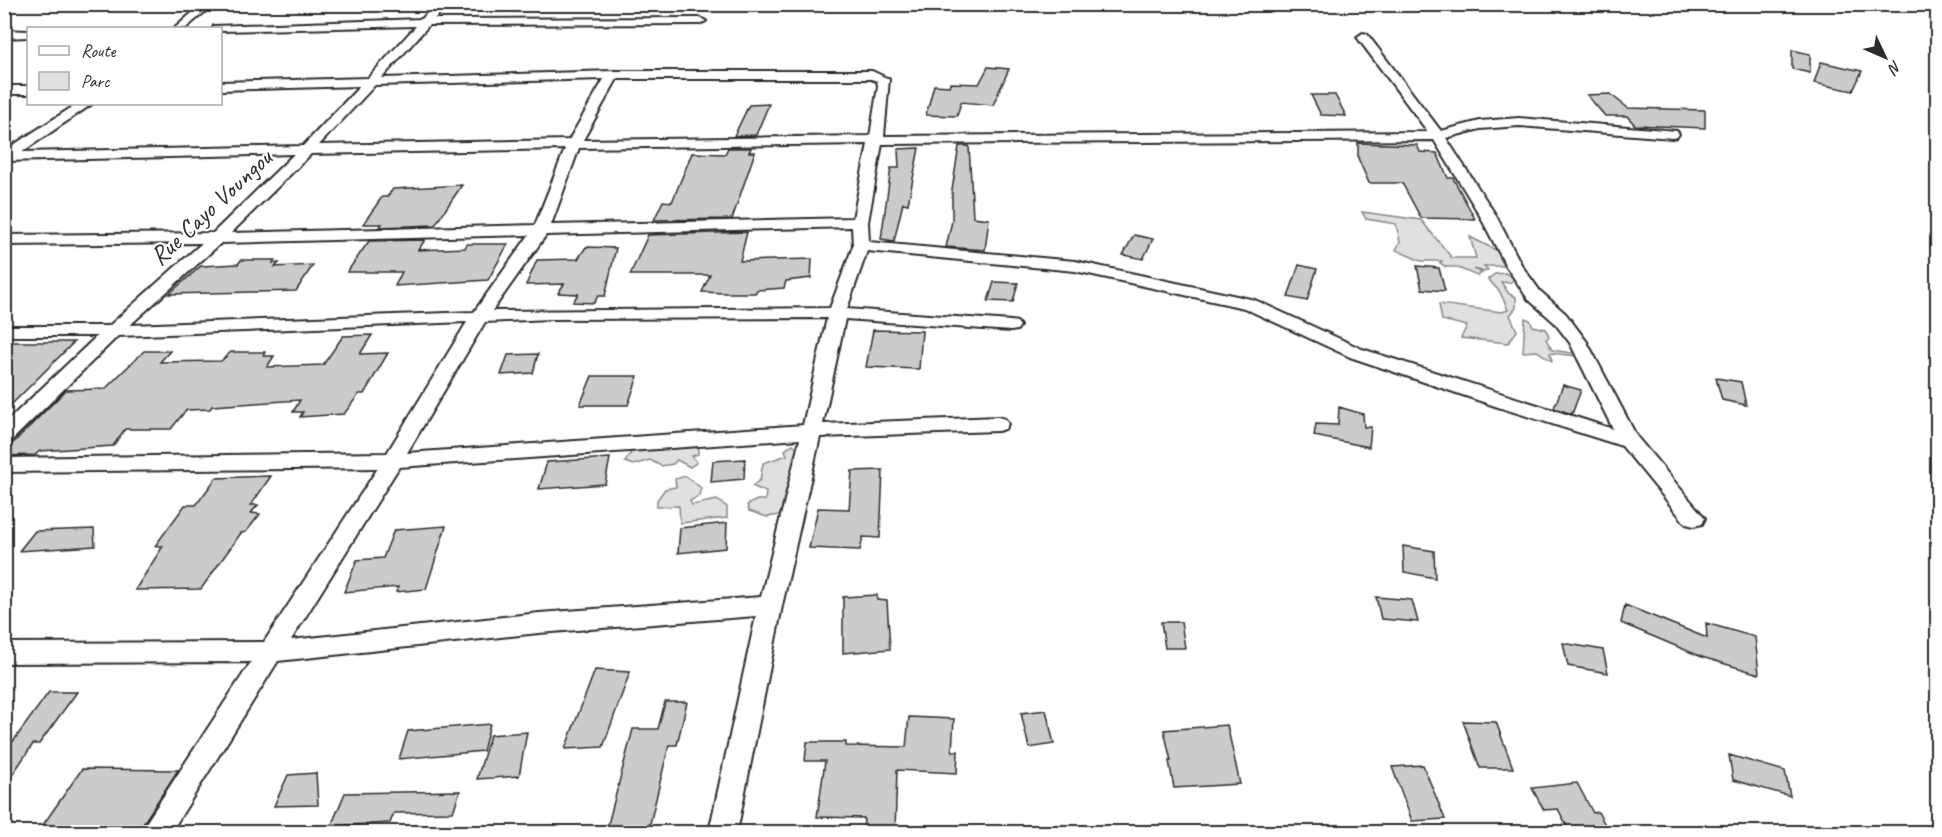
<svg xmlns="http://www.w3.org/2000/svg" width="1942" height="837" viewBox="0 0 1942 837" font-family="Caveat,sans-serif">
<style>
.green{fill:#e0e0e0;stroke:#868686;stroke-width:1.5}
.building{fill:#cbcbcb;stroke:#2b2b2b;stroke-width:1.5}
.lines{fill:none;stroke-linecap:round;stroke-linejoin:round}
.minor-casing{stroke:#2b2b2b;stroke-width:4}
.minor{fill:#fff;fill-rule:evenodd}
.labels{text-anchor:middle;dominant-baseline:central;stroke-width:4.5;stroke-linejoin:round;paint-order:stroke}
.far-street-label{font-size:26px;fill:#2b2b2b;stroke:#fff}
</style>
<rect width="100%" height="100%" fill="#fff"/>
<filter id="ink" filterUnits="userSpaceOnUse"><feTurbulence type="fractalNoise" baseFrequency=".0167" numOctaves="2"/><feDisplacementMap in="SourceGraphic" scale="12" xChannelSelector="R" yChannelSelector="G"/><feConvolveMatrix kernelMatrix="1 2 1 2 8 2 1 2 1" color-interpolation-filters="sRGB"/></filter>
<g filter="url(#ink)">
<path class="green" d="M1362,212L1421,220L1452,258H1476L1470,237L1504,254L1510,266H1484L1488,270L1485,272L1474,269L1482,273L1477,276L1456,267H1446L1440,263L1442,261H1421L1396,250L1400,242L1396,224L1366,219Z
M1505,273L1515,278L1510,283L1501,282L1509,294L1516,297V308L1510,315L1517,331L1508,343L1461,338L1467,326L1442,320L1439,304L1502,312L1508,310L1500,292L1488,279L1495,274Z
M1525,318L1530,320L1533,326L1546,329L1549,337L1546,339L1552,350L1578,354L1577,356L1550,353L1552,361L1537,351L1523,352Z
M698,444V454L692,456L697,462L690,467L677,460L673,464L661,466L650,460L633,465L625,462L634,448Z
M793,444L803,453L786,514L767,517L749,511L747,505L757,500H765L766,492L752,486L760,480L763,463L787,455L785,450Z
M686,476L701,488L699,496L690,501L692,505L717,500L727,507V518L680,523L679,506L657,507V500L665,489L676,487L675,479Z"/>
<path class="building" d="M1792,50L1810,54V73L1792,69Z
M1821,62L1862,71L1853,91L1814,83Z
M988,67L1009,69L993,105L961,102L957,116L926,115L934,85L949,86L950,83L979,84Z
M1610,94L1628,108L1705,110V128L1635,125L1627,116H1605L1587,95Z
M1311,95H1335L1346,116L1321,115Z
M769,104L756,135L734,136L749,105Z
M1358,143L1417,145L1420,152L1437,153L1448,178H1453L1475,219L1421,218L1402,183H1369L1358,158Z
M959,146H969L973,217L989,219L985,250L946,247L952,221V190Z
M728,148H751L749,152H755L732,219L654,220L663,201L672,202L692,153L725,154Z
M919,148L908,204L903,203L894,241L881,239L891,168H899L898,149Z
M462,185L435,225L379,227L382,224H363L382,197H387L393,189Z
M747,232L740,261L812,259L811,278L786,281L784,288L757,290L755,293H725L702,292L710,275H630L648,235Z
M1134,235L1153,239L1143,259L1123,255Z
M425,240L418,250L465,248L467,244H508L488,280L395,286L402,272H347L369,241Z
M586,247L616,248L605,296H598L594,303L573,302L578,294L558,293L564,284L526,285L537,260L578,259Z
M241,260H275L273,263H279L275,267L313,265L296,291L169,294L201,266L238,264Z
M1299,265L1317,269L1307,301L1288,297Z
M1417,266L1439,268L1445,291L1422,289Z
M994,282L1018,283L1013,302L988,301Z
M873,330L922,331L919,369L866,367Z
M372,335L360,354L388,353L364,394H359L344,414L300,417L303,412H293L300,400L212,406L210,409L186,410L171,429H125L113,446L40,451L35,455L4,456V445L13,443L66,390L105,389L144,351H170L160,362L221,361L231,352H265L263,356H274L267,367L323,365L343,336Z
M4,342H74L4,412Z
M538,354L533,373L501,375L508,355Z
M592,376H638L628,405H580Z
M1716,378L1741,382L1746,405L1722,400Z
M1563,385L1581,390L1572,414L1554,408Z
M1339,407L1363,414L1364,427H1371L1369,447L1314,436L1316,424L1338,425Z
M610,458L605,484L539,489L547,462Z
M745,459L744,479L711,482L713,461Z
M883,470L880,538L863,537L860,550L809,548L818,508L849,509L852,471Z
M271,476L251,505H258L251,513L260,514L246,532L241,533L201,589L135,590L163,546H155L185,505H196L216,478Z
M727,523L726,548L678,553L680,528Z
M446,526L426,589L396,592L398,587L344,592L357,560L383,558L394,530Z
M94,529L95,546L19,551L35,531Z
M1403,546L1434,551L1435,578L1404,572Z
M877,595V600L887,601L890,649L843,653V597Z
M1376,597L1412,600L1418,622L1381,619Z
M1625,605L1707,638L1706,623L1755,637L1759,674L1702,657L1621,623Z
M1161,622H1181L1185,648H1165Z
M1563,643L1603,650L1608,673L1568,666Z
M595,670L630,672L603,747L565,749Z
M49,692H77L39,744H33L4,787V747H9Z
M665,702H687L677,745H669L648,832H606L633,729H658Z
M1046,710L1054,744L1029,748L1021,713Z
M909,717L954,719L952,751H958L957,773L897,770L895,832H863L864,818L817,817L825,761H805L807,742H846V746L906,747Z
M1463,721L1496,722L1513,768H1480Z
M490,724L483,751L399,759L408,731Z
M1227,725L1240,784L1174,788L1169,761H1171L1164,730Z
M527,732L519,776L477,779L490,735Z
M1729,755L1785,771L1790,796L1733,780Z
M1423,765L1445,819L1412,821L1392,767Z
M82,769L178,770L144,822L140,832H38Z
M316,773L318,805L274,806L288,775Z
M1577,783L1593,813L1598,812L1609,832H1570L1558,809L1544,810L1532,788Z
M460,791L453,812L394,813L390,823L331,826L345,793Z"/>
<g class="lines">
<g class="minor-casing">
<path id="minor" d="M202,4H214L186,28H175Z
M435,4H447L435,19L700,18L706,21L700,24L429,25L382,78L613,71H872L889,79L884,136L1428,132L1357,37L1363,33L1367,34L1441,131L1480,121L1519,118L1677,131L1679,134L1677,137L1672,138L1519,126L1480,129L1446,138L1495,214L1522,266L1540,291L1566,314L1587,342L1637,437L1705,518L1702,524L1694,526L1686,524L1622,446L1495,406L1350,357L1244,308L1075,271L867,251L847,309L1011,321L1017,322L1020,326L1017,330L1011,331L845,319L823,424L998,417L1005,419L1008,424L1005,429L998,431L820,437L782,606L737,832H709L756,616L539,633L278,661L171,832H142L146,823L251,662L4,663V643L264,642L378,468L4,472V458L387,453L467,322L118,336L11,441L4,443V424L97,336H4V326H109L202,243L4,245V235L213,233L294,154L5,161L4,151L77,104H92L22,152L303,146L360,86L220,90V82L368,78L416,26L220,31V28H213L214,26L422,19ZM604,79L569,140L319,145L375,85ZM617,79H871L877,81L878,86L870,136L583,140ZM1434,140L1479,214L1506,266L1528,299L1554,322L1570,343L1613,429L1362,349L1255,300L1075,261L869,242L868,222L882,144ZM868,144L853,218L551,225L579,148ZM565,149L535,225L231,233L311,154ZM852,227L853,246L830,308L492,311L546,235ZM529,235L474,312L130,325L221,243ZM827,318L803,425L407,453L485,322L550,319ZM800,439L761,597L539,613L291,640L399,467Z
M4,30L28,31V37L4,38Z
M4,86H28V94H4Z"/>
</g>
<use href="#minor" class="minor"/>
</g>
</g>
<g class="labels">
<g class="far-street-label">
<text transform="translate(211 207) rotate(-43)">Rue Cayo Voungou</text>
</g>
</g>
<rect width="1942" height="837" fill="none" stroke="#fff" stroke-width="24"/>
<rect x="12" y="12" width="1918" height="813" fill="none" stroke="#2b2b2b" stroke-width="2" filter="url(#ink)"/>
<rect x="27" y="27" width="195" height="78" fill="#ffffff" stroke="#aaaaaa" stroke-width="1.5"/>
<rect x="39" y="46" width="30" height="9" fill="#ffffff" stroke="#aaaaaa" stroke-width="1.5"/>
<text x="81" y="57" font-size="18" fill="#2b2b2b">Route</text>
<rect x="39" y="72" width="30" height="18" fill="#e0e0e0" stroke="#aaaaaa" stroke-width="1.5"/>
<text x="81" y="87" font-size="18" fill="#2b2b2b">Parc</text>
<g transform="translate(1885 57) rotate(134)" stroke="#ffffff" stroke-width="4.5" paint-order="stroke">
<path d="M0-4.5L10 22L0 15L-10 22Z" fill="#2b2b2b"/>
<text y="-9" font-size="16" font-weight="bold" text-anchor="middle" fill="#2b2b2b">N</text>
</g>
</svg>
